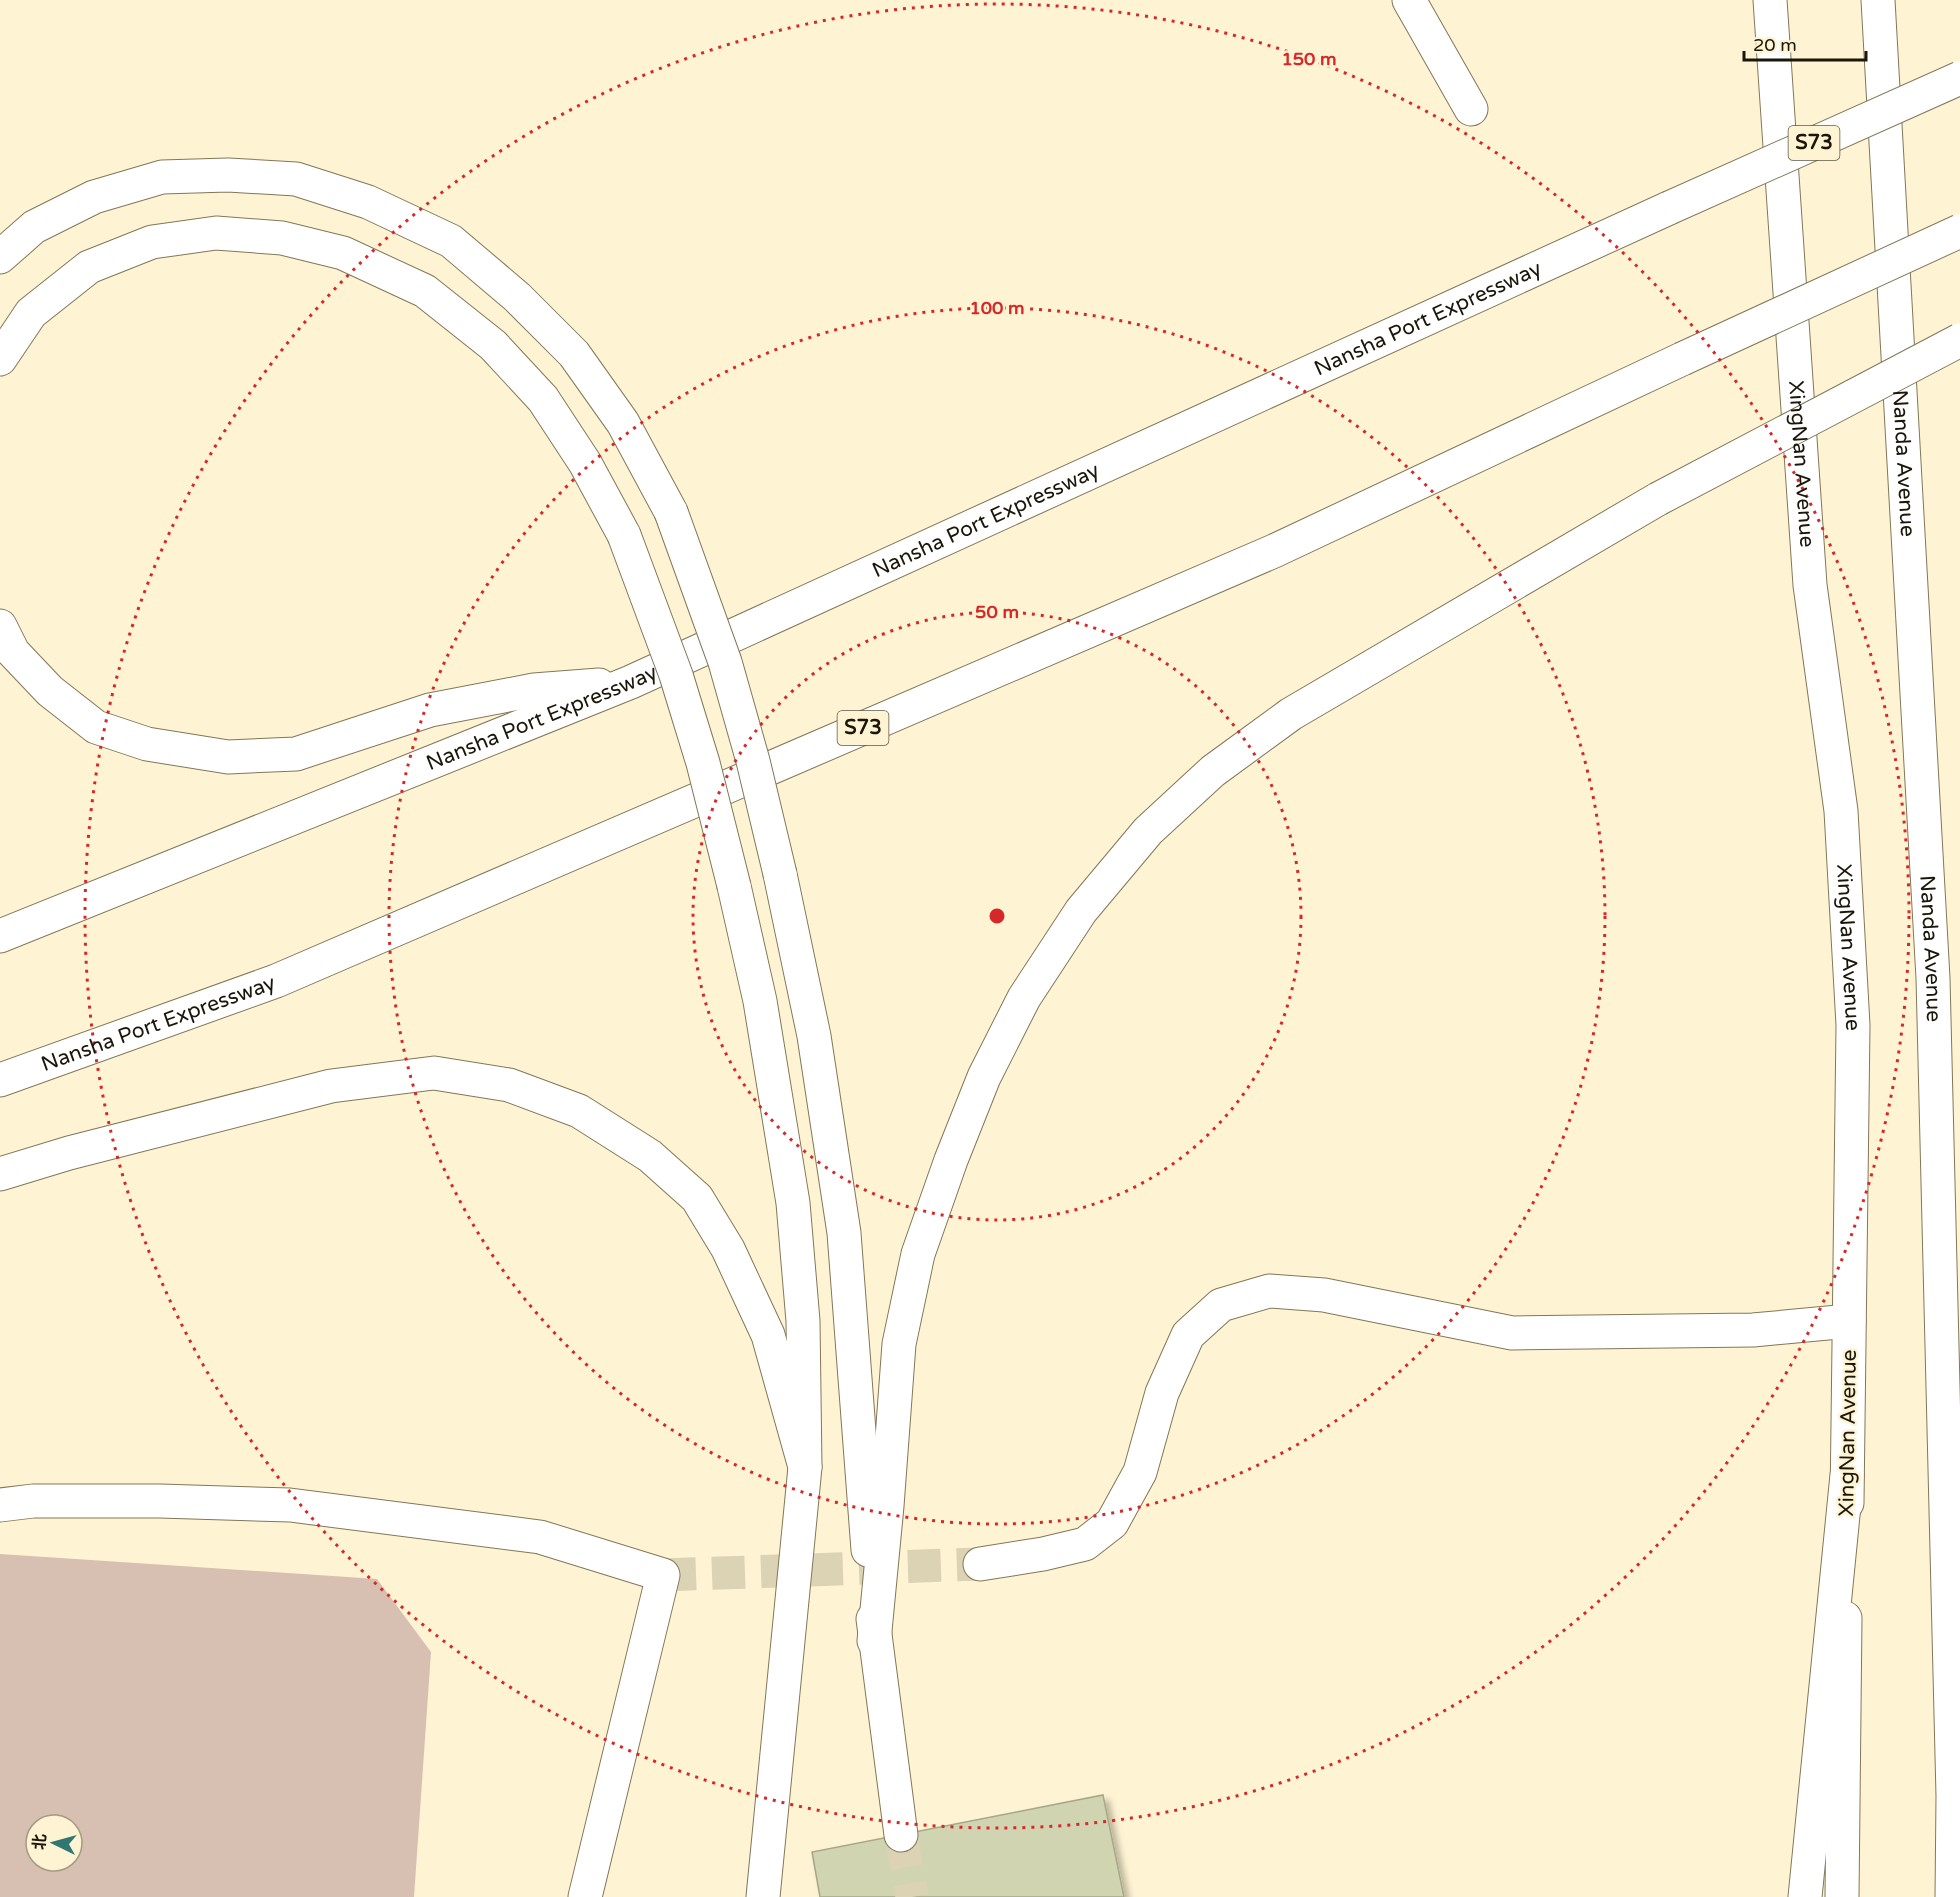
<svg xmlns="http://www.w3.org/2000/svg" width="1960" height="1897" viewBox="0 0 1960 1897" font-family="'Varela Round','Noto Sans SC',sans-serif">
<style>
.green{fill:#d7bfb1;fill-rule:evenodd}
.building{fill:#d1d4b0;stroke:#a5a887;stroke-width:1.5;filter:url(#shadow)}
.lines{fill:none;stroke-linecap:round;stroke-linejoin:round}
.minor-tunnel{stroke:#dcd2b4;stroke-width:33;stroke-dasharray:33 16;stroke-linecap:butt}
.highway-tunnel{stroke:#dcd2b4;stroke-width:33;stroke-dasharray:33 16;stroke-linecap:butt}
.minor-casing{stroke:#817759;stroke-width:35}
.major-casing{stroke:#817759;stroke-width:35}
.highway-casing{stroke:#817759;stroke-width:35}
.minor{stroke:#fff;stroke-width:33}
.major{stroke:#fff;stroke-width:33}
.highway{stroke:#fff;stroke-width:33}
.highway-bridge-casing{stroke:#817759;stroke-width:35;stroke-linecap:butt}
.highway-bridge{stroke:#fff;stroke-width:33}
.ring{fill:none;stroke:#d62828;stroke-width:3;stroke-dasharray:3 6}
.labels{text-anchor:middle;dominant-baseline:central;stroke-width:5;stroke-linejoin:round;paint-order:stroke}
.shield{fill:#fef3d2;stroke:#5e5846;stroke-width:1.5}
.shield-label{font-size:20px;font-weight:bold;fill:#1a160a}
.street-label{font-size:21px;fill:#1a160a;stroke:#fef3d2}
.centre{fill:#d62828;stroke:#fef3d2;stroke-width:3}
.ring-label{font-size:18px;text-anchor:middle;font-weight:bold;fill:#d62828;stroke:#fef3d2;stroke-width:5;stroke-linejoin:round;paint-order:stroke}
</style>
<defs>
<filter id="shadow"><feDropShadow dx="5.5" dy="5.5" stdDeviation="3" flood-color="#0004"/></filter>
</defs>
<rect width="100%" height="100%" fill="#fef3d2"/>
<path class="green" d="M0,1554L377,1579L431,1652L414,1897H0ZM36,1825H72V1861H36Z"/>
<path class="building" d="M1103,1795L1124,1897H820L812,1852Z"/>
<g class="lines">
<path class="minor-tunnel" d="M663,1575L980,1564"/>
<path class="highway-tunnel" d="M901,1835L912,1897"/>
<g class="minor-casing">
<path id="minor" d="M1409,0L1471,109
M0,1505L33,1501H160L290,1505L540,1537L663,1575L585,1897
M980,1564L1043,1554L1085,1544L1112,1523L1140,1472L1162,1393L1188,1335L1221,1305L1269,1291L1324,1295L1512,1333L1753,1330L1849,1321"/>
</g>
<g class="major-casing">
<g id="major">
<path id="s1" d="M1770,0L1810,585L1841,811L1853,1025L1847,1503"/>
<path d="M1842,1897L1845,1618"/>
</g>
</g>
<g class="highway-casing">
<g id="highway">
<path id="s2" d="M1878,0L1933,978L1953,1796L1952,1897"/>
<path d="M0,257L34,227L94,197L162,177L228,175L296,179L368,202L451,241L517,297L574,354L623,423L671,512"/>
<path d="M0,359L31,313L89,267L152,242L216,233L282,238L343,253L425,291L493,345L543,399L585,463L624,535"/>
<path d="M0,626L13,652L50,691L96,727L147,744L228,757L296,754L430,710L534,690L599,685"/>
<path d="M780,874L814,1036L844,1233L868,1550"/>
<path d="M734,886L760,1001L793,1203L803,1321L805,1467L763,1897"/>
<path id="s3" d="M0,936L631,682L1669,208"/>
<path id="s4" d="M0,1080L276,981L1274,551L1682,359"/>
<path d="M0,1174L69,1153L331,1086L434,1073L509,1085L579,1111L650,1156L697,1198L728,1249L768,1335L805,1467"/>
<path d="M873,1619L901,1835"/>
<path d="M874,1641L887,1506L899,1344L918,1254L951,1160L984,1077L1024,998L1081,911L1148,831L1213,771L1291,714L1658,499"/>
<path d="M1805,1897L1847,1475"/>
</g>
</g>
<use href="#minor" class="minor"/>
<use href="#major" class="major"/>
<use href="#highway" class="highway"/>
<g class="highway-bridge-casing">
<path id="highway-bridge" d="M1669,208L1960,78
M1682,359L1960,231
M1658,499L1960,340
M671,512L725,662L753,761L780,874
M624,535L676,675L703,763L734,886"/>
</g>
<use href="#highway-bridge" class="highway-bridge"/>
</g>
<g class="ring">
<circle cx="997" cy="916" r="304"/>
<circle cx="997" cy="916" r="608"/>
<circle cx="997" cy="916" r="912"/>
</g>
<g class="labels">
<g class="shield">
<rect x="1788.5" y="126" width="51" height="34" rx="4.5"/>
<rect x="837.5" y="711" width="51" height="34" rx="4.5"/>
</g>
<g class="shield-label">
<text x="1814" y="143">S73</text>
<text x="863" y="728">S73</text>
</g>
<g class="street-label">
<text stroke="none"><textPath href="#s3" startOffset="1556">Nansha Port Expressway</textPath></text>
<text stroke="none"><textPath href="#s1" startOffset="465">XingNan Avenue</textPath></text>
<text stroke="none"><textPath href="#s2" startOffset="464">Nanda Avenue</textPath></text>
<text stroke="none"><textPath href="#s3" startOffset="1070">Nansha Port Expressway</textPath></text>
<text stroke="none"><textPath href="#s3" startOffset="584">Nansha Port Expressway</textPath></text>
<text stroke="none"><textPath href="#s1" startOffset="951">XingNan Avenue</textPath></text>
<text stroke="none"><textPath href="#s2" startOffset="950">Nanda Avenue</textPath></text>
<text stroke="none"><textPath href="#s4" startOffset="168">Nansha Port Expressway</textPath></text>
<text transform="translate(1848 1433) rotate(-89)">XingNan Avenue</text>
</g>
</g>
<circle cx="997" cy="916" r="9" class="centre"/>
<g class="ring-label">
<text x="1309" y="65">150 m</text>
<text x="997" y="314">100 m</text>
<text x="997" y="618">50 m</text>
</g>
<g transform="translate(54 1843) rotate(275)"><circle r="28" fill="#fef3d2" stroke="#a39b82" stroke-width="1.5"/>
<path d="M0-4.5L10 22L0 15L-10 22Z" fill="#2f7770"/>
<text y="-9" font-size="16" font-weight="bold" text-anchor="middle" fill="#1a160a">北</text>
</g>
<path d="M1744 51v9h122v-9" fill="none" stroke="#1a160a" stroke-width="3"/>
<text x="1753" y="51" font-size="18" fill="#1a160a" stroke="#fef3d2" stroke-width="4.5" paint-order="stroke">20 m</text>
</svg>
